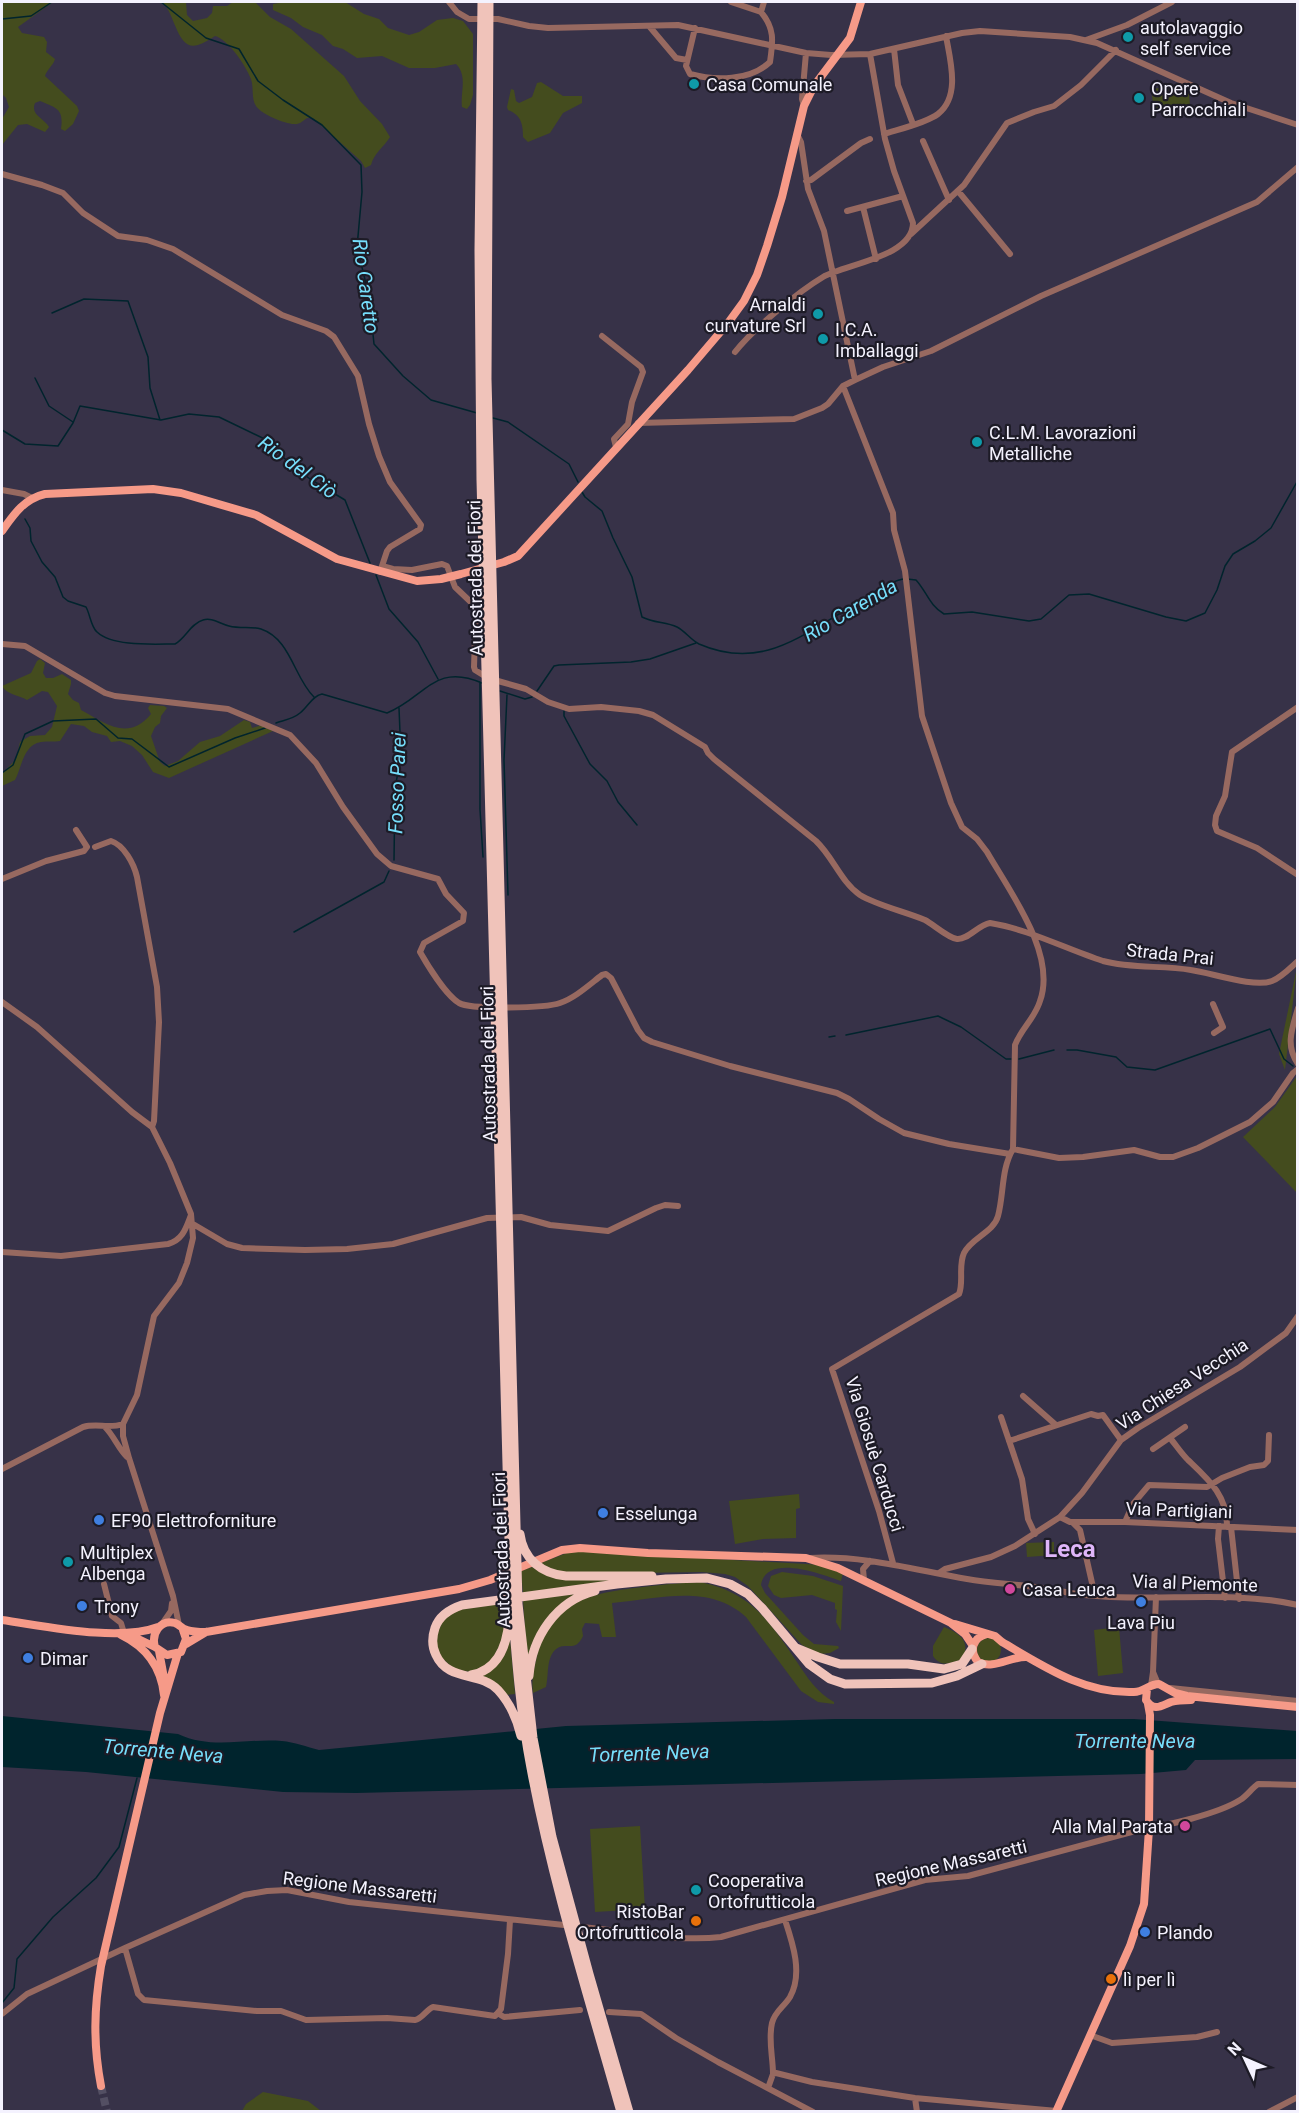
<svg xmlns="http://www.w3.org/2000/svg" width="1299" height="2113" viewBox="0 0 1299 2113" font-family="Roboto,sans-serif">
<style>
.green{fill:#444c1e}
.water{fill:#00242d}
.lines{fill:none;stroke-linecap:round;stroke-linejoin:round}
.stream{stroke:#00242d;stroke-width:1.5}
.major-tunnel{stroke:#534f63;stroke-width:8;stroke-dasharray:8 4;stroke-linecap:butt}
.minor{stroke:#976960;stroke-width:6}
.major{stroke:#f69a88;stroke-width:8}
.highway{stroke:#f0c3ba;stroke-width:9}
.culture-dot{fill:#0f9aa8;stroke:#1d1b26;stroke-width:2}
.shop-dot{fill:#3f7fe0;stroke:#1d1b26;stroke-width:2}
.hotel-dot{fill:#d1479c;stroke:#1d1b26;stroke-width:2}
.food-dot{fill:#e8710a;stroke:#1d1b26;stroke-width:2}
.labels{text-anchor:middle;dominant-baseline:central;stroke-width:4.5;stroke-linejoin:round;paint-order:stroke}
.poi-label{font-size:18px;fill:#f4f2fe;stroke:#1d1b26;text-anchor:start}
.street-label{font-size:18px;fill:#f4f2fe;stroke:#1d1b26}
.water-label{font-size:20px;font-style:italic;fill:#76defb;stroke:#1d1b26}
.district-label{font-size:24px;font-weight:bold;fill:#dfb6f9;stroke:#1d1b26}
</style>
<rect width="100%" height="100%" fill="#373248"/>
<path class="green" d="M2,2H53L18,27L22,33L44,37L47,42L46,52L55,59C53,66 47,69 45,76L77,106L79,111L73,124L65,131L61,129C64,108 56,108 40,101L35,103C30,115 44,118 49,127L45,132L27,124L18,125L2,145V119L9,107L6,98L2,94Z
M162,2H186L187,15L193,21L207,18L212,13L213,6H227L233,2H255L270,17L291,29L344,76L360,101L382,124L390,137C384,147 374,153 371,165L365,168L361,161L313,118H307C303,121 299,125 294,124C285,124 261,114 256,106C251,98 254,88 251,79C246,66 228,39 215,36C210,39 204,43 198,45C177,52 175,12 162,2Z
M285,2H345L364,14L379,19L388,28L409,35L419,32L437,20L453,18L463,21L473,34V95L470,105L467,109L462,107C460,93 468,76 456,64L435,68H409L382,56L357,58L343,49L333,46L322,35L303,27L291,18L273,10V4Z
M541,82L563,96H582V103L563,113L550,133L528,142L523,137C523,124 521,115 508,110L507,107L511,89L514,90L516,101L519,103L532,97L537,83Z
M1188,84L1190,105L1154,110L1151,89Z
M40,659L45,663L43,673L46,678H53L62,674L71,680V684L68,694L73,700L79,703L81,710C105,723 128,742 151,714L148,708L150,705L164,706L167,708L161,716L160,723L155,727L151,736L160,762L165,766L178,761L200,742L220,736L244,720L250,722L252,728L262,725L273,731L169,778L153,772L142,755L132,746L120,741L111,742L107,736L92,732L84,726L71,724L60,741C54,742 48,741 41,742C23,745 22,767 15,780L2,786V774L16,759L20,742L30,736L45,735L52,727L57,706L48,692L42,691L27,700C19,695 7,695 2,686L31,673L37,661Z
M1297,967L1285,1070L1279,1054Z
M1297,1076L1298,1193H1297L1243,1137L1275,1107Z
M799,1494L800,1508L796,1509V1538L763,1539L735,1544L729,1501Z
M1054,1542V1555L1027,1557L1026,1543Z
M572,1551L824,1565L843,1573L841,1581C821,1574 766,1553 761,1585L765,1593L803,1635L814,1644L838,1646L839,1648L830,1653L819,1654L802,1645L748,1586L735,1577L725,1574L702,1572L564,1574L538,1564Z
M532,1567L549,1576L635,1578L523,1593L521,1571Z
M782,1572L813,1576L843,1586L841,1631L836,1622L837,1610L835,1609V1603L812,1595L781,1598L774,1595L768,1586L771,1576Z
M700,1582C750,1592 770,1621 797,1662C807,1677 817,1693 834,1702V1704L818,1702L801,1691L746,1617C709,1583 659,1599 612,1603L616,1637H602L599,1624L585,1623L582,1629L583,1636C575,1654 565,1640 555,1650C546,1659 549,1675 546,1687L533,1693C531,1680 534,1669 537,1656C550,1603 586,1594 635,1588C657,1585 678,1583 700,1582Z
M574,1594V1596L527,1658L523,1600Z
M506,1603V1618L502,1641L489,1665L470,1672L454,1669L441,1657L435,1643L436,1637L443,1620L457,1610Z
M944,1627C961,1634 970,1641 963,1659C952,1663 941,1668 933,1656V1646Z
M1119,1627L1123,1673L1098,1676L1094,1630Z
M977 1650a12 12 0 1 1 24 0a12 12 0 1 1-24 0Z
M510,1639L515,1694L505,1695L481,1676Z
M640,1826L645,1909L595,1912L590,1829Z
M263,2092L308,2101L321,2111H242L246,2104Z"/>
<path class="water" d="M2,1716L178,1734C212,1750 246,1738 282,1741C294,1742 307,1747 319,1750L566,1726L835,1719H1134L1297,1731L1298,1759L1195,1760L1186,1770L1141,1774L356,1793L283,1792L86,1772L2,1767Z"/>
<g class="lines">
<path class="stream" d="M161,2L206,38L239,49L258,81L283,100L322,125L361,165L362,192L357,247L369,296L374,344L403,376L431,400L477,413
M2,19L31,16L52,2
M52,313L84,299L128,301L148,357L150,388L160,420
M35,378L49,406L73,422
M493,418L508,422L569,464L578,482
M2,430L25,444L58,446L73,423L80,406L161,420L189,414L219,417L273,443L284,458L310,479L345,500L370,563
M582,492L585,497L602,511L613,538L632,577L642,617C654,623 666,622 677,627C685,631 691,640 699,644C761,671 800,636 851,607C865,598 887,582 903,579
M25,519L30,528L31,541L42,562L55,577L63,597L68,601L86,607C90,614 91,627 97,632C113,647 155,644 175,644C186,638 190,624 203,620C212,617 220,624 229,626C240,629 252,626 261,629C291,639 294,678 314,697
M376,575L389,609L418,642L438,679
M907,579L916,580C927,592 929,605 944,614L972,612L1029,621L1041,619L1069,595L1089,594L1166,617L1186,621L1205,613L1217,590L1225,566L1233,554L1255,541L1271,528L1298,480
M480,682V809L483,857
M500,691L525,699L532,697
M537,691L554,666L559,665L631,662L650,659L696,643
M507,695L504,760L508,895
M564,711V716L590,764L607,781L618,802L637,825
M276,723C285,720 293,719 300,713C308,707 312,696 322,694L387,713C425,698 434,662 482,683
M2,773L13,765L25,734L53,721L96,719L118,738L132,739L169,767L235,738L265,728
M394,860L395,788L401,757L399,708
M294,932L384,882L389,871
M846,1035L938,1016L961,1027L1006,1059H1011
M829,1037L835,1036
M1067,1050H1077L1116,1057L1127,1067L1155,1070L1270,1029L1284,1059L1293,1066
M1019,1059L1054,1050
M2,2003L14,1988L17,1959L53,1917L96,1878L119,1847L137,1778"/>
<path class="major-tunnel" d="M101,2086L107,2112"/>
<path class="minor" d="M449,2L457,12L469,19H498L529,26L548,28L678,25L806,53L831,55L870,54L962,33L980,31L1070,37L1097,43L1231,103L1298,125
M731,2L761,12L764,2
M649,26L676,58L687,60
M695,28L686,66L690,74C715,81 750,81 770,62C773,41 775,29 761,12
M1086,40L1127,25L1172,2
M894,49L898,85L913,124
M804,106L802,99L806,53
M884,134C900,129 926,123 938,114C961,96 950,60 946,36
M798,136L801,142L808,189L824,231L855,380
M923,141L949,200
M2,174L42,185L63,193L83,213L118,236L147,240L173,249L282,315L326,331L334,337L358,376L369,424L379,456L390,482L421,525L420,529L390,547L387,551L380,572
M806,181L811,180L861,143L870,139
M958,191L1010,254
M863,207L876,259
M847,211L903,196
M911,234L964,185L1007,123L1034,112L1054,106L1081,85L1116,50
M602,336L641,367L643,372L632,402L628,424L614,439L616,447
M735,352C753,329 798,292 823,277C845,264 913,257 913,223L894,171L885,139L870,54
M843,386L893,513L894,530L905,571L922,716L951,803L962,827L977,839L987,852C1010,892 1057,954 1040,1001C1035,1018 1021,1029 1015,1045L1013,1149C1001,1169 1004,1194 998,1216C994,1232 971,1238 964,1253C958,1266 964,1282 959,1294L832,1369L879,1511L893,1563
M638,423L794,419L822,408L828,404L843,386L855,380L883,367L931,351L1041,296L1257,202L1298,167
M2,490L24,494L32,498
M382,566L393,569L412,570L442,564L447,566L455,587L476,607L474,667L475,670L483,675
M2,644L25,646L105,693L115,696L228,709L290,735L316,763L343,807L377,854L391,866L438,879L446,894L464,913L463,921L424,943L420,952C428,966 446,995 459,1003C472,1010 546,1008 560,1003C575,998 589,985 602,975L606,974L611,978L638,1030L644,1038L652,1042L730,1066L837,1093L849,1099L879,1119L904,1133L949,1144L1010,1154
M498,681L526,689L548,702L569,709L601,707L639,711L653,715L705,747L708,753L714,759L816,841C833,857 841,882 860,895C876,905 906,912 925,920C933,924 948,938 957,939C968,940 978,925 990,923C1028,929 1066,949 1103,961C1132,969 1162,965 1191,970C1212,973 1254,988 1272,981C1282,977 1290,968 1298,961
M1298,707L1232,752L1225,796L1216,816L1215,825L1217,831L1257,848L1298,875
M95,847L111,841C124,845 134,864 137,877L157,987L159,1022L154,1121L152,1127
M2,879L46,861L84,851L87,847L76,830
M2,1002L37,1027L132,1112L152,1127L170,1163L191,1214L193,1238L187,1263L179,1283L154,1316L137,1395L123,1424V1436L129,1458L173,1596L179,1625
M1213,1004L1223,1027L1214,1033
M1298,1008C1292,1029 1285,1045 1298,1064
M1013,1149L1059,1158L1083,1157L1134,1150L1160,1157H1173L1198,1148L1250,1122L1273,1102L1293,1073L1298,1069
M193,1224L227,1244L242,1248L305,1250L347,1249L393,1244L487,1218L521,1217L550,1225L608,1231L656,1208L665,1205L678,1206
M2,1252L61,1256L168,1244C183,1240 186,1228 191,1215
M1023,1396L1056,1425
M1001,1417L1022,1479L1028,1519L1035,1534
M105,1427C114,1436 118,1448 127,1457
M1170,1438C1176,1445 1181,1453 1188,1460C1208,1479 1228,1496 1227,1527
M1009,1441L1091,1414L1098,1416L1103,1415L1121,1440
M1153,1449L1185,1427
M2,1469L83,1427C97,1423 109,1429 123,1424
M1060,1517L1070,1522H1125L1298,1530
M1125,1522L1133,1504L1149,1485L1207,1487L1222,1478L1250,1467L1264,1465L1268,1461L1269,1435
M1073,1523L1080,1530L1095,1596
M1219,1526L1218,1539L1225,1598
M1231,1527L1239,1599
M810,1558C864,1555 915,1570 967,1579C989,1583 1012,1584 1035,1587C1051,1589 1068,1593 1084,1595C1154,1603 1228,1589 1298,1605
M939,1573L945,1569L991,1557L1015,1546L1060,1517L1082,1493L1121,1440L1138,1428L1240,1367L1286,1333L1298,1316
M864,1580L863,1569L870,1561
M104,1584L112,1616L121,1623L124,1633
M162,1624L171,1611L172,1603
M1153,1672L1156,1597
M1151,1686L1153,1672L1158,1684
M1170,1688L1298,1701
M581,1927C628,1931 675,1942 721,1937L925,1880L968,1876L1139,1830C1165,1826 1218,1814 1240,1800C1247,1796 1251,1789 1258,1784L1298,1785
M125,1948L138,1994L144,2000L257,2011H281L306,2020L387,2018L415,2020C422,2019 426,2010 433,2007L495,2016L501,2009L508,1954L510,1920
M609,2012L641,2014L676,2038L718,2062L813,2112
M2,2014L27,1994L125,1948L244,1895L267,1891L287,1890L349,1902L564,1925
M499,2014L504,2017L580,2010
M1090,2035L1112,2043L1197,2037L1217,2032
M773,2074C773,2057 768,2040 772,2023C775,2011 784,2007 790,1997C803,1974 793,1944 785,1920
M768,2088L773,2074L776,2073L812,2082L915,2098L1057,2111
M915,2098L917,2112
M1269,2112L1298,2097"/>
<path class="major" d="M2,531C14,514 24,499 45,494L153,489L181,493L256,515L337,559L417,581L441,579L461,574L504,562L518,556L688,370L728,323L744,301L757,275L767,246L782,197L804,106L814,86L850,38L861,2
M2,1620C45,1626 118,1642 158,1627
M955,1624L995,1636L1002,1642C1043,1666 1084,1694 1134,1692C1144,1692 1149,1684 1159,1684L1175,1693L1187,1696L1298,1707
M183,1630L186,1639L181,1652L167,1655L155,1647C151,1634 160,1619 175,1623C180,1625 182,1629 187,1630C193,1632 200,1632 206,1632L459,1589L490,1580L562,1550L580,1548L648,1553L806,1558L838,1568L951,1623L965,1634L973,1646
M987,1634C972,1638 969,1651 978,1662C993,1670 1011,1656 1027,1657
M121,1635C146,1647 161,1667 164,1695
M130,1635L155,1647
M186,1644L206,1632
M159,1651L164,1678
M1147,1689L1146,1700C1154,1712 1161,1706 1171,1702C1178,1700 1185,1700 1191,1700
M101,2086C93,2044 94,2008 101,1966L160,1713L178,1653
M1056,2112L1130,1946L1144,1904L1149,1829L1150,1715L1148,1704"/>
<path class="highway" d="M482,2L479,250L481,480L510,1578C515,1642 519,1706 531,1768C553,1885 589,1998 621,2112
M489,2L487,379L518,1604L533,1738L552,1837L589,1974L629,2112
M520,1534C523,1559 542,1574 566,1576H652
M796,1648L818,1657L840,1664H908L944,1669L962,1664L972,1649
M471,1675C498,1670 507,1645 509,1620
M529,1676C532,1637 556,1601 595,1591
M521,1736C517,1719 510,1703 498,1690C480,1671 448,1682 436,1655C432,1647 432,1637 435,1628C439,1616 450,1609 462,1605L617,1584L666,1579L707,1578L730,1584L748,1594L762,1608L809,1664L830,1679L845,1684L932,1683L957,1676L982,1664"/>
</g>
<g class="culture-dot">
<circle cx="1128" cy="37" r="6"/>
<circle cx="694" cy="84" r="6"/>
<circle cx="1139" cy="98" r="6"/>
<circle cx="818" cy="314" r="6"/>
<circle cx="823" cy="339" r="6"/>
<circle cx="977" cy="442" r="6"/>
<circle cx="68" cy="1562" r="6"/>
<circle cx="696" cy="1890" r="6"/>
</g>
<g class="shop-dot">
<circle cx="603" cy="1513" r="6"/>
<circle cx="99" cy="1520" r="6"/>
<circle cx="1141" cy="1602" r="6"/>
<circle cx="82" cy="1606" r="6"/>
<circle cx="28" cy="1658" r="6"/>
<circle cx="1145" cy="1932" r="6"/>
</g>
<g class="hotel-dot">
<circle cx="1010" cy="1589" r="6"/>
<circle cx="1185" cy="1826" r="6"/>
</g>
<g class="food-dot">
<circle cx="696" cy="1921" r="6"/>
<circle cx="1111" cy="1979" r="6"/>
</g>
<g class="labels">
<g class="poi-label">
<text x="1140" y="27">autolavaggio<tspan x="1140" dy="21">self service</tspan></text>
<text x="706" y="84">Casa Comunale</text>
<text x="1151" y="88">Opere<tspan x="1151" dy="21">Parrocchiali</tspan></text>
<text x="806" y="304" text-anchor="end">Arnaldi<tspan x="806" dy="21">curvature Srl</tspan></text>
<text x="835" y="329">I.C.A.<tspan x="835" dy="21">Imballaggi</tspan></text>
<text x="989" y="432">C.L.M. Lavorazioni<tspan x="989" dy="21">Metalliche</tspan></text>
<text x="615" y="1513">Esselunga</text>
<text x="111" y="1520">EF90 Elettroforniture</text>
<text x="80" y="1552">Multiplex<tspan x="80" dy="21">Albenga</tspan></text>
<text x="1022" y="1589">Casa Leuca</text>
<text x="94" y="1606">Trony</text>
<text x="1141" y="1622" text-anchor="middle">Lava Piu</text>
<text x="40" y="1658">Dimar</text>
<text x="1173" y="1826" text-anchor="end">Alla Mal Parata</text>
<text x="708" y="1880">Cooperativa<tspan x="708" dy="21">Ortofrutticola</tspan></text>
<text x="684" y="1911" text-anchor="end">RistoBar<tspan x="684" dy="21">Ortofrutticola</tspan></text>
<text x="1157" y="1932">Plando</text>
<text x="1123" y="1979">lì per lì</text>
</g>
<g class="street-label">
<text transform="translate(475 578) rotate(-91)">Autostrada dei Fiori</text>
<text transform="translate(1170 954) rotate(6)">Strada Prai</text>
<text transform="translate(488 1064) rotate(-91)">Autostrada dei Fiori</text>
<text transform="translate(1182 1384) rotate(-33)">Via Chiesa Vecchia</text>
<text transform="translate(875 1454) rotate(73)">Via Giosuè Carducci</text>
<text transform="translate(1179 1510) rotate(2)">Via Partigiani</text>
<text transform="translate(501 1550) rotate(-92)">Autostrada dei Fiori</text>
<text transform="translate(1195 1583) rotate(2)">Via al Piemonte</text>
<text transform="translate(951 1863) rotate(-13)">Regione Massaretti</text>
<text transform="translate(360 1887) rotate(7)">Regione Massaretti</text>
</g>
<g class="water-label">
<text transform="translate(366 286) rotate(82)">Rio Caretto</text>
<text transform="translate(298 467) rotate(36)">Rio del Ciò</text>
<text transform="translate(850 610) rotate(-30)">Rio Carenda</text>
<text transform="translate(397 783) rotate(-88)">Fosso Parei</text>
<text x="1135" y="1741">Torrente Neva</text>
<text transform="translate(163 1751) rotate(5)">Torrente Neva</text>
<text transform="translate(649 1753) rotate(-2)">Torrente Neva</text>
</g>
<g class="district-label">
<text x="1070" y="1549">Leca</text>
</g>
</g>
<rect width="1299" height="2113" fill="none" stroke="#f4f2fe" stroke-width="6"/>
<g transform="translate(1245 2059) rotate(314)" stroke="#1d1b26" stroke-width="4.5" paint-order="stroke">
<path d="M0-4.5L10 22L0 15L-10 22Z" fill="#f4f2fe"/>
<text y="-9" font-size="16" font-weight="bold" text-anchor="middle" fill="#f4f2fe">N</text>
</g>
</svg>
